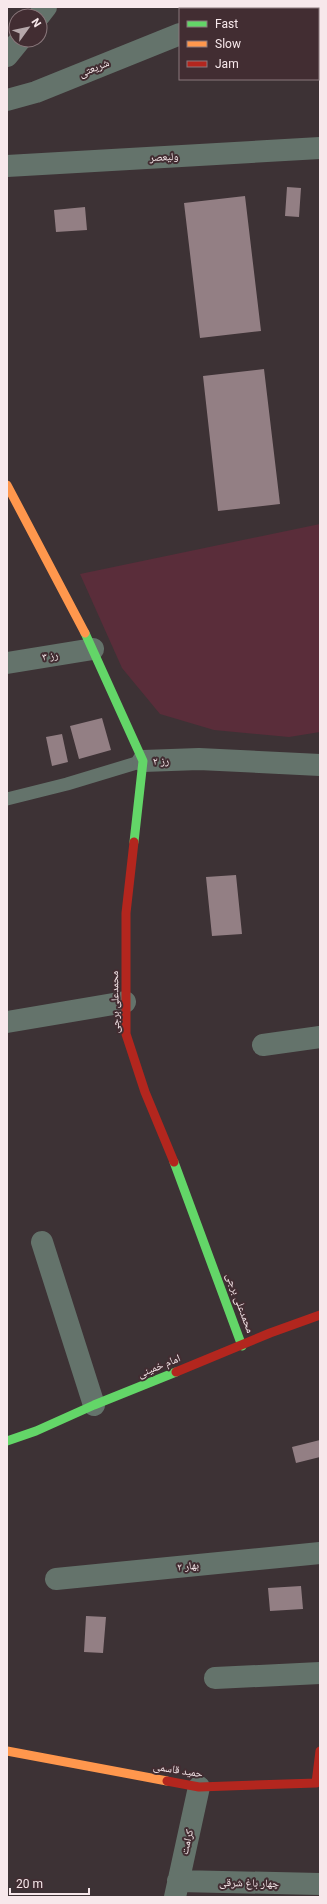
<svg xmlns="http://www.w3.org/2000/svg" width="327" height="1904" viewBox="0 0 327 1904" font-family="Roboto,'Noto Naskh Arabic',sans-serif">
<style>
.green{fill:#5a2d3a}
.building{fill:#937f84}
.lines{fill:none;stroke-linecap:round;stroke-linejoin:round}
.lane{stroke:#64736b;stroke-width:13}
.street{stroke:#64736b;stroke-width:22}
.fast{stroke:#63d668;stroke-width:9}
.slow{stroke:#ff974d;stroke-width:9}
.jam{stroke:#b3261e;stroke-width:9}
.labels{text-anchor:middle;dominant-baseline:central;stroke-width:4;stroke-linejoin:round;paint-order:stroke}
.street-label{font-size:11px;fill:#f7e8eb;stroke:#422d32}
</style>
<rect width="100%" height="100%" fill="#3d3235"/>
<path class="green" d="M320,524V732L289,737L214,730L160,714L122,668L80,574Z"/>
<path class="building" d="M287,187L301,188L299,217L285,216Z
M245,196L261,331L200,338L184,203Z
M85,207L87,230L56,232L54,210Z
M264,369L280,504L218,511L203,376Z
M102,718L111,750L79,759L70,726Z
M62,734L68,762L52,766L46,737Z
M236,875L242,934L212,936L206,877Z
M320,1440V1457L296,1463L292,1447Z
M301,1586L303,1609L270,1611L268,1588Z
M86,1616L106,1617L103,1653L84,1652Z"/>
<g class="lines">
<path class="lane" d="M7,799L67,784L143,761"/>
<path class="street" d="M224,9L227,7
M39,16L46,7
M7,56L20,40
M7,100L36,92L180,34
M7,166L320,148
M7,663L93,649
M143,761L199,759L320,765
M7,1022L125,1002
M263,1045L320,1037
M42,1242L94,1405
M56,1579L320,1553
M215,1678L320,1673
M178,1881L320,1884
M175,1897L199,1787"/>
<path class="fast" d="M85,633L143,761L134,842
M174,1162L242,1346
M7,1441L36,1431L94,1405L176,1372"/>
<path class="slow" d="M7,485L85,633
M7,1751L167,1781"/>
<path class="jam" d="M134,842L126,913V1034L145,1092L174,1162
M176,1372L270,1333L320,1315
M167,1781L199,1787L316,1783L320,1751"/>
</g>
<g class="labels">
<g class="street-label">
<text transform="translate(94 68) rotate(-22)">شریعتی</text>
<text transform="translate(164 157) rotate(-3)">ولیعصر</text>
<text transform="translate(50 656) rotate(-10)">رز ۳</text>
<text transform="translate(161 761) rotate(-3)">رز ۲</text>
<text transform="translate(115 1002) rotate(-91)">محمدعلی برجی</text>
<text transform="translate(240 1303) rotate(70)">محمدعلی برجی</text>
<text transform="translate(159 1366) rotate(-22)">امام خمینی</text>
<text transform="translate(188 1566) rotate(-6)">بهار ۲</text>
<text transform="translate(178 1770) rotate(9)">حمید قاسمی</text>
<text transform="translate(187 1842) rotate(-77)">کرامت</text>
<text transform="translate(249 1883) rotate(1)">چهار باغ شرقی</text>
</g>
</g>
<rect width="327" height="1904" fill="none" stroke="#f7e8eb" stroke-width="16"/>
<rect x="179" y="8" width="140" height="72" fill="#422d32" stroke="#8a787c"/>
<rect x="187" y="21" width="20" height="6" fill="#63d668" stroke="#8a787c"/>
<text x="215" y="28" font-size="12" fill="#f7e8eb">Fast</text>
<rect x="187" y="41" width="20" height="6" fill="#ff974d" stroke="#8a787c"/>
<text x="215" y="48" font-size="12" fill="#f7e8eb">Slow</text>
<rect x="187" y="61" width="20" height="6" fill="#b3261e" stroke="#8a787c"/>
<text x="215" y="68" font-size="12" fill="#f7e8eb">Jam</text>
<g transform="translate(28 28) rotate(57)"><circle r="19" fill="#422d32" stroke="#8a787c"/>
<path d="M0-3L7 15L0 10L-7 15Z" fill="#b6a8ab"/>
<text y="-6" font-size="11" font-weight="bold" text-anchor="middle" fill="#f7e8eb">N</text>
</g>
<path d="M10 1888v6h79v-6" fill="none" stroke="#f7e8eb" stroke-width="2"/>
<text x="16" y="1888" font-size="12" fill="#f7e8eb" stroke="#422d32" stroke-width="3" paint-order="stroke">20 m</text>
</svg>
